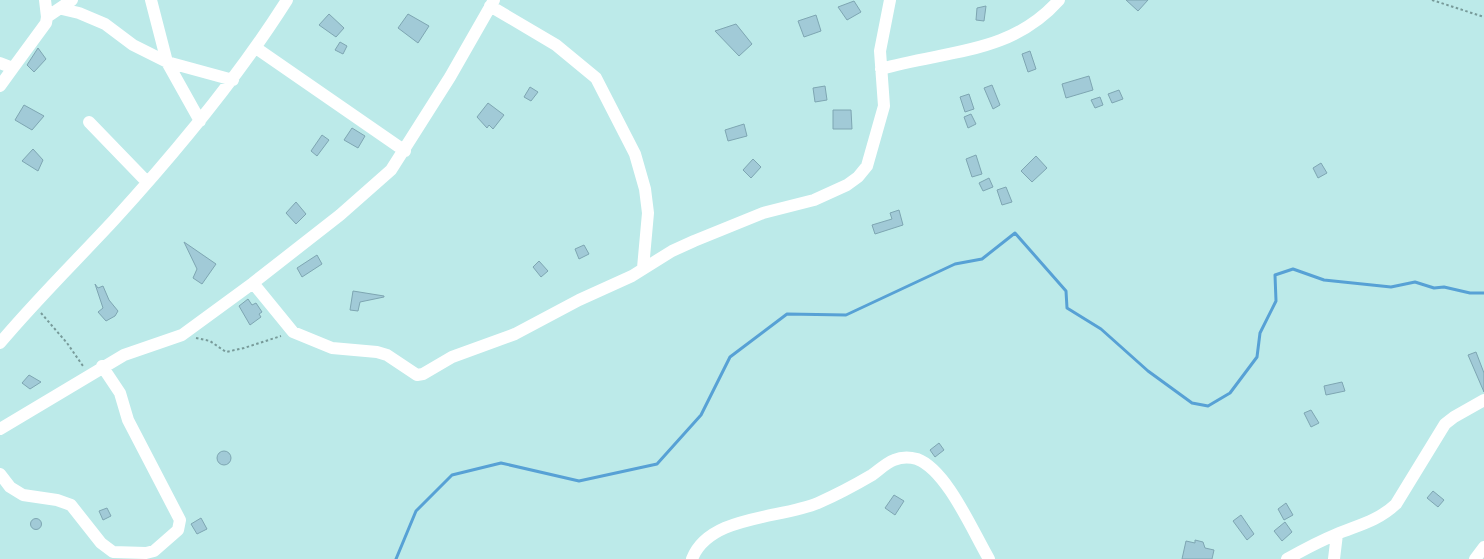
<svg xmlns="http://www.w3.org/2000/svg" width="1484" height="559" viewBox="0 0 1484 559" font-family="'Varela Round',sans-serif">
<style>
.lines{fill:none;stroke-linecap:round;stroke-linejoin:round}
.stream{stroke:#57a1d5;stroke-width:3}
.building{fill:#a1cad7;stroke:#7ea6b2}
.path{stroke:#779a99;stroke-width:2;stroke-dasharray:2.5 2.5;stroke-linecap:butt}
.minor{stroke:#fff;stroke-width:12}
</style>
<rect width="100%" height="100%" fill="#bceae9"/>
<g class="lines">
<path class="stream" d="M396,559L416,511L452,475L501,463L579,481L657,464L701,415L730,357L787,314L846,315L955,264L982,259L1015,233L1066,291L1067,308L1101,329L1148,371L1192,403L1208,406L1230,393L1257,357L1260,333L1276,301L1275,275L1293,269L1324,280L1391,287L1415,282L1434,288L1444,287L1470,293H1484"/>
</g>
<path class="building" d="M1126,0H1148L1138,11Z
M854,1L861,12L847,20L838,7Z
M986,6L984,21L976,20L977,8Z
M329,14L344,28L336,37L319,25Z
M408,14L429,26L418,43L398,28Z
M816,15L821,31L804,37L798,21Z
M736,24L752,44L739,56L715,31Z
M340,42L347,46L343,54L335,50Z
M38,48L46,59L34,72L27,65Z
M1030,51L1036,69L1028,72L1022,54Z
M1089,76L1093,90L1066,98L1062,84Z
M992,85L1000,105L993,109L984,88Z
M825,86L827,100L815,102L813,88Z
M530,87L538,92L531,101L524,97Z
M1119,90L1123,99L1112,103L1108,94Z
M969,94L974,109L965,112L960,97Z
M1100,97L1103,105L1095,108L1091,100Z
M488,103L504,115L493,129L489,125L487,128L477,117Z
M24,105L44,116L32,130L15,120Z
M833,110H851L852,129H833Z
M971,114L976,124L968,128L964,117Z
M744,124L747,136L728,141L725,130Z
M352,128L365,136L358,148L344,140Z
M322,135L329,140L317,156L311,151Z
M33,149L43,160L38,171L22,161Z
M976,155L982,174L972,177L966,159Z
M1036,156L1047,168L1032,182L1021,171Z
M753,159L761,167L751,178L743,170Z
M1321,163L1327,173L1318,178L1313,168Z
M989,178L993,187L983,191L979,183Z
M1006,187L1012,202L1002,205L997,190Z
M296,202L306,214L296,224L286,213Z
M899,210L903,225L875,234L872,225L892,219L890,213Z
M184,242L216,264L202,284L193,278L197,269Z
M584,245L589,254L579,259L575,249Z
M317,255L322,264L302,277L297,268Z
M539,261L548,271L541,277L533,267Z
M95,284L98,288L103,286L109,300L118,311L115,316L106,321L98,312L103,308Z
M353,291L384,296V297L360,302L358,311L350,310Z
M248,299L252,305L256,303L262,312L259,314L261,317L250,325L239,306Z
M1476,352L1484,373V392L1468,355Z
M29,375L41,382L30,389L22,383Z
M1342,382L1345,391L1326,395L1324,386Z
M1311,410L1319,423L1311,427L1304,413Z
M939,443L944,450L935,457L930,450Z
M217 458a7 7 0 1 1 14 0a7 7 0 1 1-14 0Z
M1433,491L1444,500L1438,507L1427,498Z
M894,495L904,501L895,515L885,508Z
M1286,503L1293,515L1284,520L1278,509Z
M107,508L111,516L103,520L99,511Z
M1241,515L1254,534L1247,540L1233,521Z
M201,518L207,529L197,534L191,524Z
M30.5 524a5.5 5.5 0 1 1 11 0a5.5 5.5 0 1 1-11 0Z
M1285,522L1292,532L1282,541L1274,531Z
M1195,540L1203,542L1205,548L1214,550L1212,559H1182L1186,541L1195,543Z"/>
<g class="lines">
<path class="path" d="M1432,0L1484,17
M41,313L67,343L83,366
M196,338L210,341L226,352L244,348L281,336"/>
<path class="minor" d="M45,0L47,17
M151,0L167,62L200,121
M490,6L556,45L596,78L635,154L645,189L648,213L643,268
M62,9L79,13L105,24L133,45L167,62L233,80
M256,48L405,151
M0,63L13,68L46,23L47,17L72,0
M881,69C946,50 1010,55 1059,0
M0,86L13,68
M89,122L147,182
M253,283L340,215L391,170L450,77L494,0
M0,343C36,300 76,261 114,220C177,151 237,79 287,0
M0,429L124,355L182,335L253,283L293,332L332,348L377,352L387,355L417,375L423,374L452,357L515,334L579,300L632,276L672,251L694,241L763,213L814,200L847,185L858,177L867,166L884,106L880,51L890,0
M0,474L10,487L23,495L57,500L71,505L101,543L113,552L146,553L154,551L178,530L180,520L128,420L120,393L102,366
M692,559C709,515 780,519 818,503C836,495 855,485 872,475C879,470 886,463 894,460C901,457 910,457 917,459C947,470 973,532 989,559
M1287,559C1303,550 1320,541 1337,534C1359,525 1378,521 1396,504L1445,424L1454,417L1484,400
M1334,559L1337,534
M1475,559L1484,547"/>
</g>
</svg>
